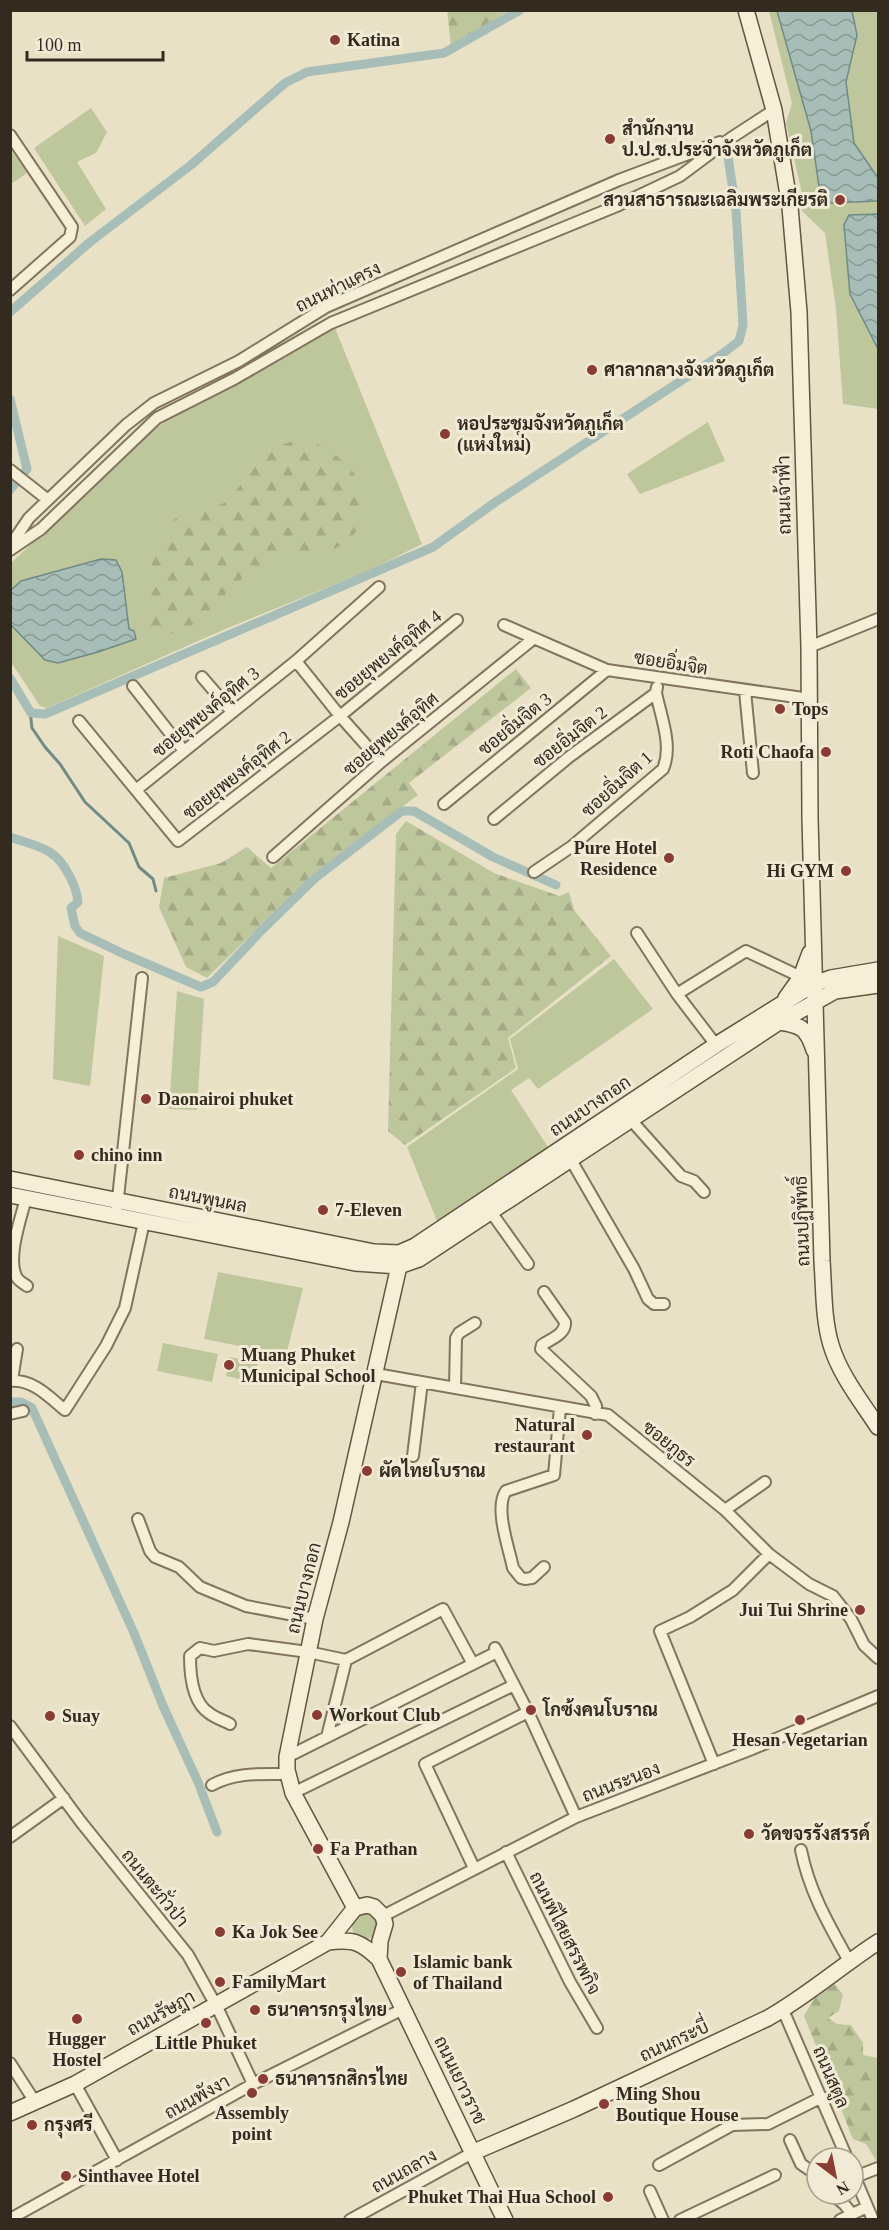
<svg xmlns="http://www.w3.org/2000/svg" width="889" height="2230" viewBox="0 0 889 2230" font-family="'Times New Roman',Sarabun,serif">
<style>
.green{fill:#bec69b}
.forest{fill:url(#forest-firs)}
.water{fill:url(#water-waves);stroke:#6f8b86;stroke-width:1.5}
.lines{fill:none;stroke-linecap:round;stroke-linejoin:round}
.stream{stroke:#6f8b86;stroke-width:3}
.canal{stroke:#a7bdb8;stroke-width:9}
.street-casing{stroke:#83745e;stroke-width:14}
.secondary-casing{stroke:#645541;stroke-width:18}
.street{stroke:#f5efd8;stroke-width:10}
.secondary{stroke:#f5efd8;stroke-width:15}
.poi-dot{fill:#8b3b34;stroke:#f1ebd5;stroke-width:2}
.labels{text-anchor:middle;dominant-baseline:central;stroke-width:6;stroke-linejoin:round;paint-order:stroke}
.poi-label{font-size:18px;font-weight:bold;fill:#342b20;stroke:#f1ebd5;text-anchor:start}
.street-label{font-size:18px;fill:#342b20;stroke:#f1ebd5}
</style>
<defs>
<pattern id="forest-firs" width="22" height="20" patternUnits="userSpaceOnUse" patternTransform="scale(1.5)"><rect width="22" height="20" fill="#bec69b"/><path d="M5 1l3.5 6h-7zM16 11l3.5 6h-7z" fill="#a4aa85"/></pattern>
<pattern id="water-waves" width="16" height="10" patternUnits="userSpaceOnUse" patternTransform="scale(1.5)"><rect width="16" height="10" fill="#a7bdb8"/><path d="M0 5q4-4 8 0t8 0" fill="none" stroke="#899a95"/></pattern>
</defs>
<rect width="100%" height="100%" fill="#e9e1c6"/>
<path class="green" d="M769,11H878V409L843,404L836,309L825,233L802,211L801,189L786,123L792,103Z
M91,108L107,132L96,153L77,162L106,209L85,226L34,148Z
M11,150L27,173L11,184H10Z
M335,328L422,544L372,569L223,630L47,708L40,706L11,662L10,564L143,438L170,418L236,385Z
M708,422L725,461L640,494L627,474Z
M58,936L104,956L90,1086L53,1079Z
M614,959L653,1009L538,1089L529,1078L511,1090L548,1147L437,1221L407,1147L518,1069L510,1039Z
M177,991L204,999L197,1110L169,1109Z
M218,1272L303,1288L286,1355L204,1339Z
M163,1343L218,1354L212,1382L157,1371Z
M230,1357L258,1363L254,1382L226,1376Z
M367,1911L378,1919L375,1936L366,1940L357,1937C350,1929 351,1924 355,1915Z"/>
<path class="forest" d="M447,10H508V11L451,46Z
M293,441C302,442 312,442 320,445C331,449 355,471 360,482C366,493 365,510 361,522C351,547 326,554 301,556C294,556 285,554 279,556C271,558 253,570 247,574C221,594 186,652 147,629L144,609L151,595L152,556L158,539L168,524L181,515L207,510L224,503L240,486L253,465L268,450Z
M516,669L531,688L409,783L418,795L312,875L207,978L186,967L159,907L164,878L221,863L247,847L271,868Z
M406,821L494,873L559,896L569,892L574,910L611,956L508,1038L516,1068L405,1145L388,1131L396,834Z
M835,1984L843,1995L839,2011L828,2018L837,2024L851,2025L863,2043V2055L878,2058L877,2162L866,2144L853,2139L804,2016L814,1999Z"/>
<path class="water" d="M777,11H852L857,35L846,82L854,143L878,178V199L877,201L831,203L820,193L811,131Z
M878,214V349L850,294L844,225L849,215Z
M101,559L116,560L122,572L129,629L134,631L136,639L98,652L58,663L45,660L11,625V590L21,581Z"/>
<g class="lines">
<path class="stream" d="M30,711L32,728L45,747L60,764L85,802L129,843L139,867L153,879L156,891"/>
<path class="canal" d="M10,312L90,242L191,165L285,83L307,72L444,53L520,10
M10,399L27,469L10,490
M10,678L31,713L45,714L433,547L497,501L722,354L739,341L743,325L736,210L728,157
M10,837C38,847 55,847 69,875C74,884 77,891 78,902L71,908L75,926L80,933L124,954L201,987L213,982L262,930L314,879L402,811H414L493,857L556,885
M10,1402H21L32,1408L134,1633L163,1706L198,1782L217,1832"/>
<g class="street-casing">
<path id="street" d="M10,135L72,227L70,237L10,290
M10,470L48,500
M10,546L29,518L126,425L154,403L239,361L326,307L619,180L720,142
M10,550L41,529L157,418L234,379L331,323L619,205L680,176L731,138L774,110
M504,625L607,670L810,699
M809,647L878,619
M296,661L340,716L381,762
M202,677L232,712
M133,686L184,751
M745,691L753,773
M79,721L178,841L340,716L457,620
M136,790L296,661L379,587
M444,804L607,670
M494,819L569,757L656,693L657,687
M273,857L381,762L533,639
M534,872L571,847L663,769C673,746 661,717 656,693
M637,933L677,994L716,1045
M677,994L746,951L801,977
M631,1120L681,1176L694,1181L704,1192
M571,1160L634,1269L648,1299L654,1304H664
M26,1198C21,1218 7,1257 16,1276C18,1281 23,1283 27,1286
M117,1207L142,978
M491,1212L528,1264
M544,1292L565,1322C566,1334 551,1339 542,1345L541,1349L591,1396L596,1406L595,1414
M376,1374L608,1415L725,1510L769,1554L809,1584L833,1596L851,1619L864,1645L878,1658
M12,1380L17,1349
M10,1381C33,1379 49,1397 65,1410L106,1346L125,1308L144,1222
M455,1388L456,1338L459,1333L475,1323
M10,1414L23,1411
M413,1456L422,1382
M725,1510L765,1482
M138,1519L150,1551L155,1557L179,1567L200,1587L246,1606L315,1619
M544,1567L532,1578L525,1579L521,1578L513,1568C509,1548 494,1508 506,1491L554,1475L560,1408
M495,1648L528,1712
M230,1724C223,1720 215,1718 209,1713C192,1702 190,1674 190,1656L200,1648L214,1651L248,1644L308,1652L346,1660L443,1609L473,1664
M10,1726L81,1822L188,1955L218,2009L253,2084
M327,1737L346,1660
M287,1757L497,1652
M714,1764L660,1631L690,1617L733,1590L769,1554
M212,1785C235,1772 262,1774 288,1774
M293,1793L514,1685
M10,1837L64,1798
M801,1850C809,1891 829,1925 849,1961
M506,1852L570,1982L597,2028
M474,1868L425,1764L528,1712L576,1817
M383,1916L576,1817L752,1749L878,1696
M783,2010L847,2158
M10,2063L35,2102
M75,2084L117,2160
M790,2140L801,2164L817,2175
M659,2165L732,2125L768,2124L822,2097
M853,2173L873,2220
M855,2177L878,2168
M650,2191L663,2220
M832,2194L844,2204L852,2214
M10,2219L253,2084L403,2009
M350,2220L474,2152
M680,2220L775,2175
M840,2220L867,2207"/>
</g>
<g class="secondary-casing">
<path id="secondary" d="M746,10L774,110L790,207L799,312L809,647L810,818L822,1261C824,1288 823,1318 831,1345C840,1375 861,1401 878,1427
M786,998L801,977L810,953
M779,1022C801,1025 807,1028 814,1050
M10,1179L374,1252L399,1253L415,1246L716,1045L814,984L831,978L878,970
M10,1195L355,1263L399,1266L419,1259L776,1024L835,991L878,985
M355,1908L293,1793L287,1770V1757L315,1619L341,1522L399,1266V1256
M328,1942C354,1939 361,1942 379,1959L505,2220
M10,2113L75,2084L328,1942L355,1908L367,1905L374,1907L383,1916L385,1924L380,1941L379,1959
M474,2152L574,2109L768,2018C807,1996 841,1966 878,1942"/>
</g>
<use href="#street" class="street"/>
<use href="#secondary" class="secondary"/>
</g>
<g class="poi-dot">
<circle cx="335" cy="40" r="6"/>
<circle cx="610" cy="139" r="6"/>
<circle cx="840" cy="200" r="6"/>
<circle cx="592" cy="370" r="6"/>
<circle cx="445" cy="434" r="6"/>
<circle cx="780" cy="709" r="6"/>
<circle cx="826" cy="752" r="6"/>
<circle cx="669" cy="858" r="6"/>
<circle cx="846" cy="871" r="6"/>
<circle cx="146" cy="1099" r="6"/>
<circle cx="79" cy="1155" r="6"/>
<circle cx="323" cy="1210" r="6"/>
<circle cx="229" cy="1365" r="6"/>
<circle cx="587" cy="1435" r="6"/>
<circle cx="367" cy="1471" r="6"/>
<circle cx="860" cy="1610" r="6"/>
<circle cx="531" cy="1710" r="6"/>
<circle cx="317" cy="1715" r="6"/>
<circle cx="50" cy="1716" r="6"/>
<circle cx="800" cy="1720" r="6"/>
<circle cx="749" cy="1834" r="6"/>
<circle cx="318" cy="1849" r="6"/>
<circle cx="220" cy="1932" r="6"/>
<circle cx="401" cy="1972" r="6"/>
<circle cx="220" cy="1982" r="6"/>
<circle cx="255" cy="2010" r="6"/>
<circle cx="77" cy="2019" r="6"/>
<circle cx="206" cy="2023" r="6"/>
<circle cx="263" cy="2079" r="6"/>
<circle cx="252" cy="2093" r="6"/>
<circle cx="604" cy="2104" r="6"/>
<circle cx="32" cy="2125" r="6"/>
<circle cx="66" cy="2176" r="6"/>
<circle cx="608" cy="2197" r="6"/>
</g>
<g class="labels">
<g class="poi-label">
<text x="347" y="40">Katina</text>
<text x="622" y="129">สำนักงาน<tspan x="622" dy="21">ป.ป.ช.ประจำจังหวัดภูเก็ต</tspan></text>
<text x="828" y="200" text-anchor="end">สวนสาธารณะเฉลิมพระเกียรติ</text>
<text x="604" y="370">ศาลากลางจังหวัดภูเก็ต</text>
<text x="457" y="424">หอประชุมจังหวัดภูเก็ต<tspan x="457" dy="21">(แห่งใหม่)</tspan></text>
<text x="792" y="709">Tops</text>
<text x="814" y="752" text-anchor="end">Roti Chaofa</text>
<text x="657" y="848" text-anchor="end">Pure Hotel<tspan x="657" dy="21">Residence</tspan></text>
<text x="834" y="871" text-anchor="end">Hi GYM</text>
<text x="158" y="1099">Daonairoi phuket</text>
<text x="91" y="1155">chino inn</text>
<text x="335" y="1210">7-Eleven</text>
<text x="241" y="1355">Muang Phuket<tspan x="241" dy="21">Municipal School</tspan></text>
<text x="575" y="1425" text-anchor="end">Natural<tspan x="575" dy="21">restaurant</tspan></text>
<text x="379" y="1471">ผัดไทยโบราณ</text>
<text x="848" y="1610" text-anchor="end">Jui Tui Shrine</text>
<text x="543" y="1710">โกซ้งคนโบราณ</text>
<text x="329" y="1715">Workout Club</text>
<text x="62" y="1716">Suay</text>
<text x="800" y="1740" text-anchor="middle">Hesan Vegetarian</text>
<text x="761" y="1834">วัดขจรรังสรรค์</text>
<text x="330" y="1849">Fa Prathan</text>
<text x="232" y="1932">Ka Jok See</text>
<text x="413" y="1962">Islamic bank<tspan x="413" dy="21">of Thailand</tspan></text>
<text x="232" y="1982">FamilyMart</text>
<text x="267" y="2010">ธนาคารกรุงไทย</text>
<text x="77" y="2039" text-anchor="middle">Hugger<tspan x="77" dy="21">Hostel</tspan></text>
<text x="206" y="2043" text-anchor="middle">Little Phuket</text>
<text x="275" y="2079">ธนาคารกสิกรไทย</text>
<text x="616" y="2094">Ming Shou<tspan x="616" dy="21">Boutique House</tspan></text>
<text x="252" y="2113" text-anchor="middle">Assembly<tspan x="252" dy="21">point</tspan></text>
<text x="44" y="2125">กรุงศรี</text>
<text x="78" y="2176">Sinthavee Hotel</text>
<text x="596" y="2197" text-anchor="end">Phuket Thai Hua School</text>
</g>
<g class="street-label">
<text transform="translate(338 287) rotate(-26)">ถนนท่าแครง</text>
<text transform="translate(784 495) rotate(-91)">ถนนเจ้าฟ้า</text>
<text transform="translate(388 655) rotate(-39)">ซอยยุพยงค์อุทิศ 4</text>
<text transform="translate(671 663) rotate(9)">ซอยอิ่มจิต</text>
<text transform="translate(206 712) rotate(-39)">ซอยยุพยงค์อุทิศ 3</text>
<text transform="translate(515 724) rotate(-39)">ซอยอิ่มจิต 3</text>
<text transform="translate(391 734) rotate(-40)">ซอยยุพยงค์อุทิศ</text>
<text transform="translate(570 737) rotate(-38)">ซอยอิ่มจิต 2</text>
<text transform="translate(237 775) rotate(-38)">ซอยยุพยงค์อุทิศ 2</text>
<text transform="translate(617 784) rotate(-42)">ซอยอิ่มจิต 1</text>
<text transform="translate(590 1106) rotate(-34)">ถนนบางกอก</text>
<text transform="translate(208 1199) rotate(11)">ถนนพูนผล</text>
<text transform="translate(802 1221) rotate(-92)">ถนนปฏิพัทธิ์</text>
<text transform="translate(669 1444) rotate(39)">ซอยภูธร</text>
<text transform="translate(304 1588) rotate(-76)">ถนนบางกอก</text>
<text transform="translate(621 1782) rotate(-21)">ถนนระนอง</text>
<text transform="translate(155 1888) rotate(51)">ถนนตะกั่วป่า</text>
<text transform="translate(565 1933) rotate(63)">ถนนพิไสยสรรพกิจ</text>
<text transform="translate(161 2013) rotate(-29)">ถนนรัษฎา</text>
<text transform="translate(674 2041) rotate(-25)">ถนนกระบี่</text>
<text transform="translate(831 2077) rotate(67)">ถนนสตูล</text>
<text transform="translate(460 2080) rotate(64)">ถนนเยาวราช</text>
<text transform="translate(197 2097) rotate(-29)">ถนนพังงา</text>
<text transform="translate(404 2171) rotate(-29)">ถนนถลาง</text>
</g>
</g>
<rect width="889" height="2230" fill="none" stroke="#342b20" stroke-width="24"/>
<g transform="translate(835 2176) rotate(148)"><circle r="28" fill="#f1ebd5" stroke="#a59e8d" stroke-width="1.5"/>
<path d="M0-4.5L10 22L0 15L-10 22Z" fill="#8b3b34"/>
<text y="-9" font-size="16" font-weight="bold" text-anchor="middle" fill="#342b20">N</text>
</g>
<path d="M27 51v9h136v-9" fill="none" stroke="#342b20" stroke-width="3"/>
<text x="36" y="51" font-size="18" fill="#342b20" stroke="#f1ebd5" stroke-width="4.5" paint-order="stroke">100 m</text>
</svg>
